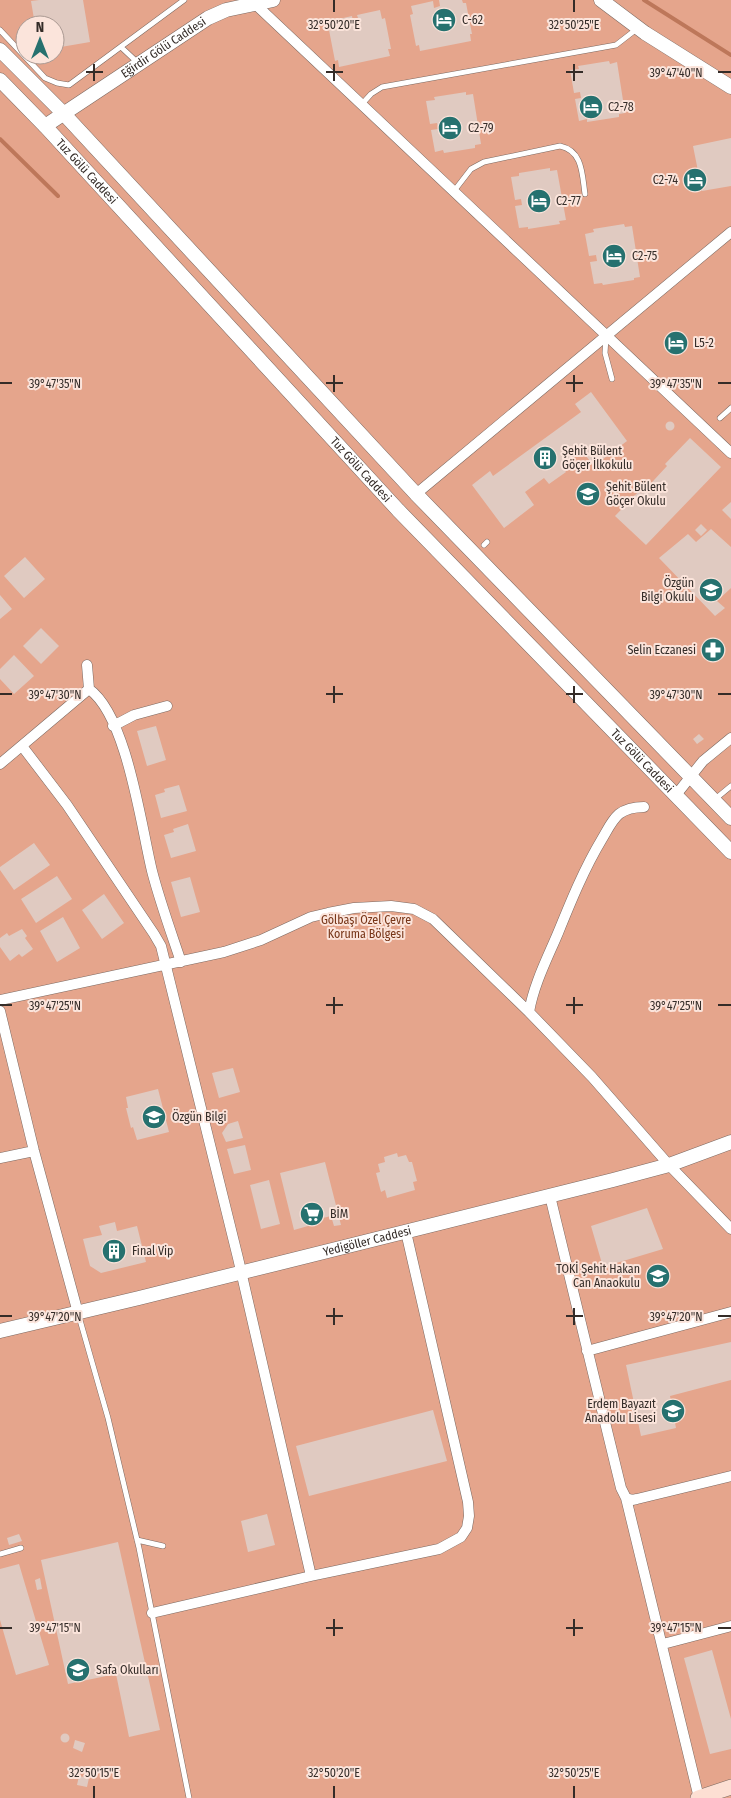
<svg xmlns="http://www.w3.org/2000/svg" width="731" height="1798" viewBox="0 0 731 1798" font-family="'Fira Sans Condensed',sans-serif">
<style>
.green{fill:#e5a58c;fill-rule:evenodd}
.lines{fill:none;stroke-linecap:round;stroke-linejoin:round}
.stream{stroke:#bd775a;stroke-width:4}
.building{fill:#e0cac1}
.service-casing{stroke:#7c6961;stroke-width:6}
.minor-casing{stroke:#7c6961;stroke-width:11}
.tertiary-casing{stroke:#7c6961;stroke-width:15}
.secondary-casing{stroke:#7c6961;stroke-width:16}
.service{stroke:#fff;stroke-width:5}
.minor{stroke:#fff;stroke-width:10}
.tertiary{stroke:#fff;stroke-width:14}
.secondary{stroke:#fddfd3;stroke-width:15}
.ticks{fill:none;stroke:#342c28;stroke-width:2}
.labels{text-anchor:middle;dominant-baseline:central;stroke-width:4;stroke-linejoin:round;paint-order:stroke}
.poi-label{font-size:12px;fill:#342c28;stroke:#fbe4db;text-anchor:start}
.street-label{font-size:12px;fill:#342c28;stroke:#fbe4db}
.park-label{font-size:12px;fill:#773517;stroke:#fbe4db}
.ticks-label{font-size:12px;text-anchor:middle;fill:#342c28;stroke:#fbe4db;stroke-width:4;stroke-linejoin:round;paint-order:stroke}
</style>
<rect width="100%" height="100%" fill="#fbe4db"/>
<path class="green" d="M0,0H731V1798H0ZM25,25H55V55H25Z"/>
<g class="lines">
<path class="stream" d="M644,0L731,55
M0,139L58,196"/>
</g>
<path class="building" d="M39,0H83L90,42L55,48V25H35L31,1Z
M439,0H462L463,3H466L472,34H470L471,41L420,51L419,45L416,46L410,15L413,14L411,6L433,1L434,8L440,6Z
M380,10L382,19L385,18L391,49H388L390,56L339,67L338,60L335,61L329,30L331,29L330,21L352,16L353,23L359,21L357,15Z
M609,61L610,64L617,62L625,113L619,114V117L587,122V119L579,121L575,99L581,98L580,92L574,93L570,70L579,69L578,66Z
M466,92V95L473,94L481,144L475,145V148L444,153L443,150L435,152L431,130L438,129L437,123L430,124L426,101L435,100L434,97Z
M731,138V186L702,191L693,146Z
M550,168V171L557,170L566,220L559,221L560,224L528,229V227L519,228L515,206L522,205L521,199L515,200L511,177L519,176V173Z
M624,224L625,227L632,226L640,277L634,278V280L603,285L602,283L594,284L590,262L597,261L596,255L589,256L585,234L594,232L593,229Z
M591,392L627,441L594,466L582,451L562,466L566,472L549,484L544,478L525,492L534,505L504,528L472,485L490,471L493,476L581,412L575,404Z
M665.5 426a4.5 4.5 0 1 1 9 0a4.5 4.5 0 1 1-9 0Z
M690,438L721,467L646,545L615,516L639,491L642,493L667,466L665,464Z
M731,502V519L722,510Z
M701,524L707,530L701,536L695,530Z
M711,529L731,547V588L717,601L725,608L715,616L659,558L688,534L696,542Z
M25,557L45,579L24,598L4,576Z
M0,595L12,609L0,619Z
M41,628L59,646L41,664L23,646Z
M14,655L34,676L14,694L0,679V669Z
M156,726L166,760L147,766L137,731Z
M699,734L704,739L697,744L693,739Z
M179,785L187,811L161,818L155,795L165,792L164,789Z
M188,824L196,851L171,858L164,835L174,832L173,829Z
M34,843L50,865L14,890L0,870V867Z
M57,876L72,899L36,923L21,899Z
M190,877L200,912L181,917L171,882Z
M104,894L124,923L102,939L82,910Z
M63,917L80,948L57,962L40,931Z
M22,929L27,936L25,938L33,949L22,957L19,954L10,961L0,947V938L7,933L9,936Z
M233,1068L240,1092L219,1098L212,1073Z
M158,1089L169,1132L137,1140L133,1127L131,1128L126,1108H128L126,1097Z
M238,1121L243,1138L226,1142L222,1133L228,1124Z
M245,1145L251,1170L234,1174L227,1149Z
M397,1153L398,1157L406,1155L409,1162H412L417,1181L413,1182L415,1190L387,1198L385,1190L381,1192L376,1173L380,1172L378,1164L385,1162L384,1157Z
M325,1162L341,1225L334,1226L331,1216L307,1222L308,1226L294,1230L280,1173Z
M269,1180L280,1224L261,1229L250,1185Z
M647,1208L663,1249L603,1267L591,1226Z
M115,1222L117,1231L137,1226L146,1262L101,1273L90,1266L83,1239L102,1235L99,1226Z
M731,1342V1380L670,1396L676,1428L641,1436L626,1365Z
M433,1410L447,1461L309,1496L296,1446Z
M267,1514L275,1545L248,1552L241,1521Z
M19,1534L22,1541L9,1545L7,1538Z
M118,1542L160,1730L129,1737L116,1674L68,1684L41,1560Z
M19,1564L49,1665L16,1675L0,1620V1569Z
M40,1578L42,1589L37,1590L35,1580Z
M712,1650L731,1719V1749L710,1754L684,1658Z
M60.5 1738a4.5 4.5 0 1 1 9 0a4.5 4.5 0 1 1-9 0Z
M75,1740L85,1743L82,1752L73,1748Z
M79,1776L89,1778L87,1787L77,1785Z"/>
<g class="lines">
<g class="service-casing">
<path id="service" d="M0,30L45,78L57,83L69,85L184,0
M121,47L137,62
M362,104L371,94L382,87L616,45L638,28
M454,191L471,169L484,162L560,146C583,151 582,174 585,194
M606,337L605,353L612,379
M720,418L731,408
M484,545L487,542
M714,800L731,786
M78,1313L108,1418L139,1548L189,1798
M137,1540L163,1546
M0,1554L21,1548"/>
</g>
<g class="minor-casing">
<path id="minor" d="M252,1L731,453
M416,494L731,232
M89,689C127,716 141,826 152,871C160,902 171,932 181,962
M113,726L134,715L167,706
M22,746L67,805L154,934L161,946L238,1258L311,1576
M0,764L89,689L87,665
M676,795L703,761L731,738
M0,1000L224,952L261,940L311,917L328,913L354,908L391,906L414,909L433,919L529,1012L592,1077L669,1165L731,1229
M0,1011L34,1151L78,1313
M529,1012C534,984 547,959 558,933C571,901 584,869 602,839C607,831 611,821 619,814C627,808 635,807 644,807
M0,1158L34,1151
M550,1196L621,1488L626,1498L699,1798
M587,1351L731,1312
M626,1498L632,1500L637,1499L731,1476
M152,1613L311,1576L439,1549L461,1537L467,1528L469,1516L468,1502L406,1232
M663,1644L731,1626"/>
</g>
<g class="tertiary-casing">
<g id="tertiary">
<path d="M601,0L645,33L731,87"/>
<path d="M0,50L64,114L416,494L731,818"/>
<path id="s1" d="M0,80L45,126L398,510L731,852"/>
<path id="s2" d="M45,126L208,18L226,10L273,0"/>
<path id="s3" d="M0,1331L139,1298L613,1180L669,1165L731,1142"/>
</g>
</g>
<g class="secondary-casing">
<path id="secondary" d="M698,1798L731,1787"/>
</g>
<use href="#service" class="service"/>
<use href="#minor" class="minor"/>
<use href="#tertiary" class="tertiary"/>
<use href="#secondary" class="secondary"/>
</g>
<path class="ticks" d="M334,0V12M574,0V12M94,64V81M334,64V81M574,64V81M86,72H103M326,72H343M566,72H583M718,72H731M334,375V392M574,375V392M0,383H12M326,383H343M566,383H583M718,383H731M334,686V703M574,686V703M0,694H12M326,694H343M566,694H583M718,694H731M334,997V1014M574,997V1014M0,1005H12M326,1005H343M566,1005H583M718,1005H731M334,1308V1325M574,1308V1325M0,1316H12M326,1316H343M566,1316H583M718,1316H731M334,1619V1636M574,1619V1636M0,1628H12M326,1628H343M566,1628H583M718,1628H731M94,1786V1798M334,1786V1798M574,1786V1798"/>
<defs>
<g id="hotel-disc" transform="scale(1.25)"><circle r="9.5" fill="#26716f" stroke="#fbe4db"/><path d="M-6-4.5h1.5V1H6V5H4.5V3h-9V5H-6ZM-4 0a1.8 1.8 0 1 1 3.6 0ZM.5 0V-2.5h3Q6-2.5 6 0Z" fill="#fff"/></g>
<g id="building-disc" transform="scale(1.25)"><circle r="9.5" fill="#26716f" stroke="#fbe4db"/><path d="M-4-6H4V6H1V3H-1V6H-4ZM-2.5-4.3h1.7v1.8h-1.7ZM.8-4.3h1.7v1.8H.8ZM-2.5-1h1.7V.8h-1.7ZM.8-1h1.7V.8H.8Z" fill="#fff"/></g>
<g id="school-disc" transform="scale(1.25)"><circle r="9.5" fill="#26716f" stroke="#fbe4db"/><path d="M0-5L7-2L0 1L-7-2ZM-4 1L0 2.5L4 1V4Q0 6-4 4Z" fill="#fff"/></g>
<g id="pharmacy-disc" transform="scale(1.25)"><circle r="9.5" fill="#26716f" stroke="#fbe4db"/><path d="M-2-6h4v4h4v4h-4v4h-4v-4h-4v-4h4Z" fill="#fff"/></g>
<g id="supermarket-disc" transform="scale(1.25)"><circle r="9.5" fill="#26716f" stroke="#fbe4db"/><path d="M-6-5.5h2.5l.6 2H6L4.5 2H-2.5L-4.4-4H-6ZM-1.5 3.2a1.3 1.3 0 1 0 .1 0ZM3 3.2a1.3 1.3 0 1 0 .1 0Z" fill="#fff"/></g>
</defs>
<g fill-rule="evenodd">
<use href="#hotel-disc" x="444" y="20"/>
<use href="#hotel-disc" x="591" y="107"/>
<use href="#hotel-disc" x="450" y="128"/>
<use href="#hotel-disc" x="695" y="180"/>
<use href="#hotel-disc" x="539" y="201"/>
<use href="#hotel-disc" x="614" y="256"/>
<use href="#hotel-disc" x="676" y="343"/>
<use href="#building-disc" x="545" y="458"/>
<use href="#school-disc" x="588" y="494"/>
<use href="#school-disc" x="711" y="590"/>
<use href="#pharmacy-disc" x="713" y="650"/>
<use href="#school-disc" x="154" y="1117"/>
<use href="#supermarket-disc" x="312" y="1214"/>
<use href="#building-disc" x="114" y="1251"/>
<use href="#school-disc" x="658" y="1276"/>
<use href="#school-disc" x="673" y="1411"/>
<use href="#school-disc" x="78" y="1670"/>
</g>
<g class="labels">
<g class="poi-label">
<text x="462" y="20">C-62</text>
<text x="608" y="107">C2-78</text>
<text x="468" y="128">C2-79</text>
<text x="678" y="180" text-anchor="end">C2-74</text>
<text x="556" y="201">C2-77</text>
<text x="632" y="256">C2-75</text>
<text x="694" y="343">L5-2</text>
<text x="562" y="451">Şehit Bülent<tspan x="562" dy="14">Göçer İlkokulu</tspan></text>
<text x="606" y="487">Şehit Bülent<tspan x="606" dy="14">Göçer Okulu</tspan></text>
<text x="694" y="583" text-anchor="end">Özgün<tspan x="694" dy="14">Bilgi Okulu</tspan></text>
<text x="696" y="650" text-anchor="end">Selin Eczanesi</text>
<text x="172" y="1117">Özgün Bilgi</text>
<text x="330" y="1214">BİM</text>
<text x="132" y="1251">Final Vip</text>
<text x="640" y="1269" text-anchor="end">TOKİ Şehit Hakan<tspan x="640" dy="14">Can Anaokulu</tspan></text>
<text x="656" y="1404" text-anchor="end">Erdem Bayazıt<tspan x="656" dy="14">Anadolu Lisesi</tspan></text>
<text x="96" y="1670">Safa Okulları</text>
</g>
<g class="street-label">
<text stroke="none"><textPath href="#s2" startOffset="142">Eğirdir Gölü Caddesi</textPath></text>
<text stroke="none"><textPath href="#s1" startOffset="126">Tuz Gölü Caddesi</textPath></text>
<text stroke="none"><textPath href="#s1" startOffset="531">Tuz Gölü Caddesi</textPath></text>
<text stroke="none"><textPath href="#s1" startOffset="936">Tuz Gölü Caddesi</textPath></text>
<text stroke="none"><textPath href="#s3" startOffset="378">Yedigöller Caddesi</textPath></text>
</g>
<g class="park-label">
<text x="366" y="920">Gölbaşı Özel Çevre<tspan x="366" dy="14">Koruma Bölgesi</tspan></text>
</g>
</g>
<g class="ticks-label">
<text x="334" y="29">32°50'20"E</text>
<text x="574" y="29">32°50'25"E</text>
<text x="676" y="77">39°47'40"N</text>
<text x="55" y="388">39°47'35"N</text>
<text x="676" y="388">39°47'35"N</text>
<text x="55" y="699">39°47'30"N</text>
<text x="676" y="699">39°47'30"N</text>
<text x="55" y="1010">39°47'25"N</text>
<text x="676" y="1010">39°47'25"N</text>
<text x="55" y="1321">39°47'20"N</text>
<text x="676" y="1321">39°47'20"N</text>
<text x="55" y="1632">39°47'15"N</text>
<text x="676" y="1632">39°47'15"N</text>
<text x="94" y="1777">32°50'15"E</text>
<text x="334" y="1777">32°50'20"E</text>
<text x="574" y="1777">32°50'25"E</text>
</g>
<g transform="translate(40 40)"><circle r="24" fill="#fbe4db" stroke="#ab9a93"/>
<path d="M0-4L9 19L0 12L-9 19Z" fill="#26716f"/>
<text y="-8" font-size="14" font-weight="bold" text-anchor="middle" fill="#342c28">N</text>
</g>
</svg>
